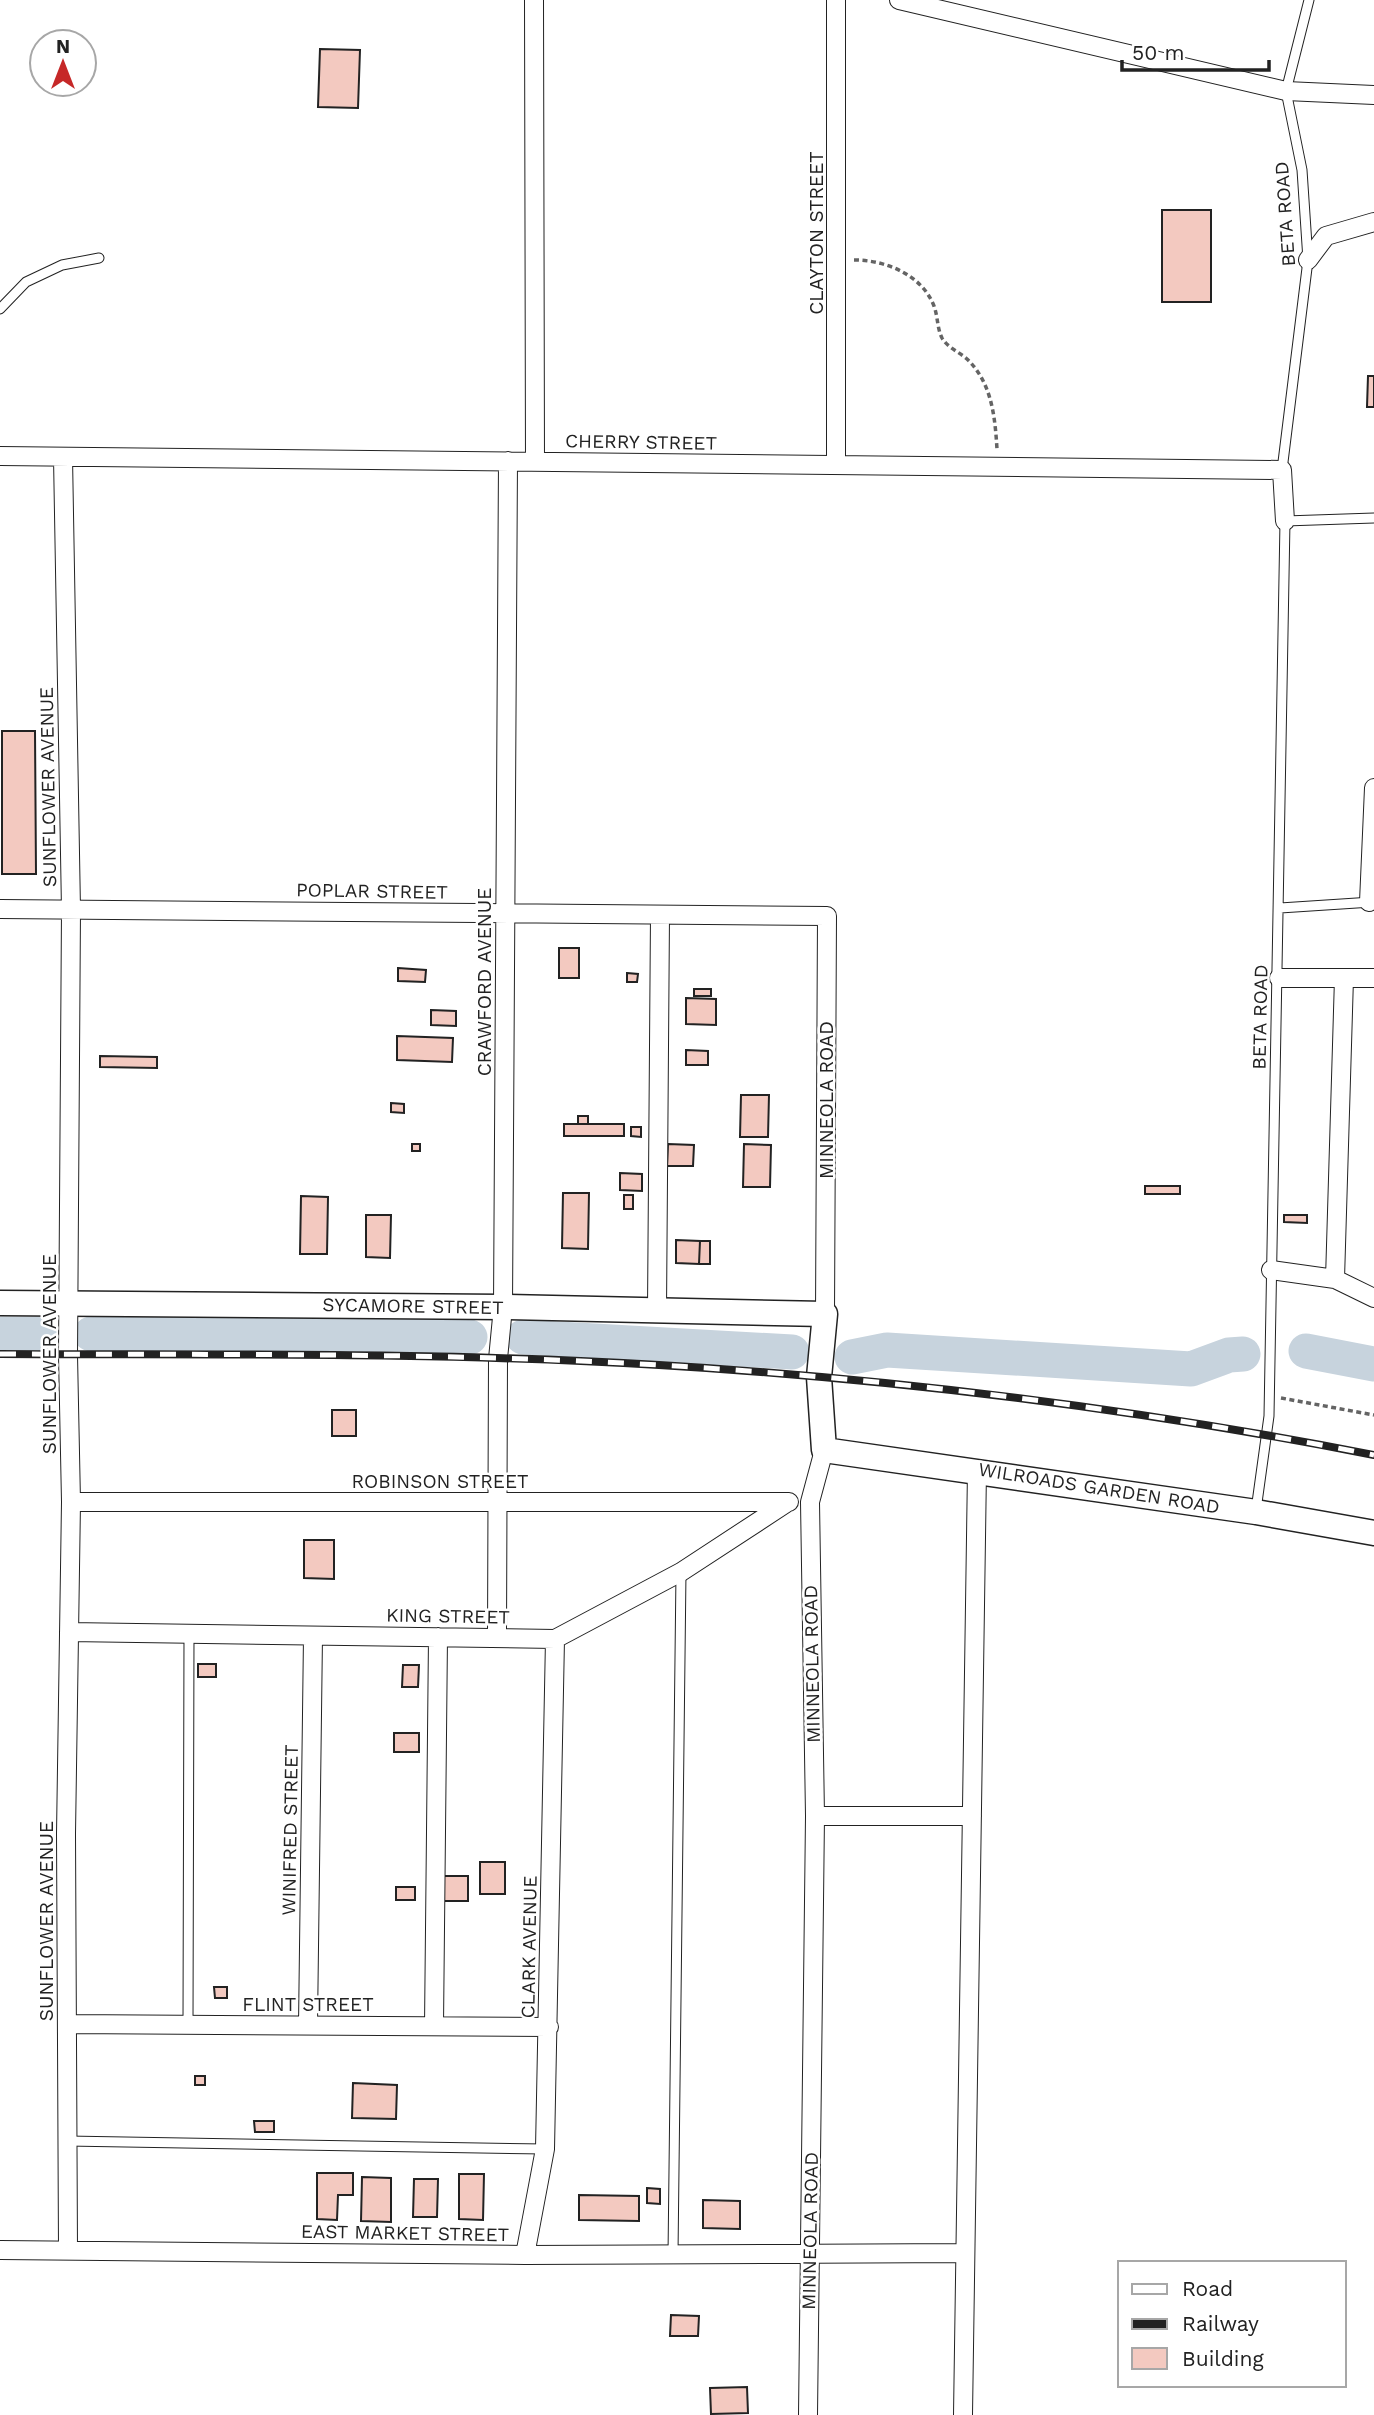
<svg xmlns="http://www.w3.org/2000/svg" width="1374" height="2415" viewBox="0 0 1374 2415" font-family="'Work Sans',sans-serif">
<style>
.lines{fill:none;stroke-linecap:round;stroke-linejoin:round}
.river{stroke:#c7d3dd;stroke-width:35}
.building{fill:#f3c9c0;stroke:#222;stroke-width:2}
.lane-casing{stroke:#222;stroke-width:11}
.street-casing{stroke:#222;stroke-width:20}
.secondary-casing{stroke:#222;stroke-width:27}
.path{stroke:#646464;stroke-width:3.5;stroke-dasharray:5 3.5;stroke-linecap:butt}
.lane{stroke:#fff;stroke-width:9}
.street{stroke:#fff;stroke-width:18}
.secondary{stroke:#fff;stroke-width:24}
.rail-casing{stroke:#222;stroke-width:8}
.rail{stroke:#fff;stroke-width:5;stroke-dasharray:16;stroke-linecap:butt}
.labels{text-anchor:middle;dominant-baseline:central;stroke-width:5;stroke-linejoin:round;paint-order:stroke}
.street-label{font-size:19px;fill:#222;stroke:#fff}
</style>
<rect width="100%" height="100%" fill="#fff"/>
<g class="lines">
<path class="river" d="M0,1334H39
M91,1334L470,1337
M523,1337L792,1352
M1306,1351L1374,1364
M852,1357L887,1350L1191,1369L1229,1355L1243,1354"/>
</g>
<path class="building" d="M320,49L360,50L358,108L318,107Z
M1162,210H1211V302H1162Z
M1368,376H1374V407H1367Z
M2,731H35L36,874H2Z
M559,948H579V978H559Z
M398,968L426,970L425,982L398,981Z
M627,973L638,974L637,982H627Z
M694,989H711V996H694Z
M686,998L716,999V1025L686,1024Z
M431,1010L456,1011V1026L431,1025Z
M397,1036L453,1038L452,1062L397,1060Z
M686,1050L708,1051V1065H686Z
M100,1056L157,1057V1068L100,1067Z
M741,1095H769L768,1137H740Z
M391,1103L404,1104V1113L391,1112Z
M578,1116H588V1124H578Z
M564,1124H624V1136H564Z
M631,1127H641V1137L631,1136Z
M412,1144H420V1151H412Z
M668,1144L694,1145L693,1166H667Z
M744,1144L771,1145L770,1187H743Z
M620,1173L642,1174V1191L620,1190Z
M1145,1186H1180V1194H1145Z
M563,1193H589L588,1249L562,1248Z
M624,1195H633V1209H624Z
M301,1196L328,1197L327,1254H300Z
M366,1215H391L390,1258L366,1257Z
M1284,1215H1307V1223L1284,1222Z
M676,1240L700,1241L699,1264L676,1263Z
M700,1241H710V1264H699Z
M332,1410H356V1436H332Z
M304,1540H334V1579L304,1578Z
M198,1664H216V1677H198Z
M403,1665H419L418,1687H402Z
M394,1733H419V1752H394Z
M480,1862H505V1894H480Z
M443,1876H468V1901H443Z
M396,1887H415V1900H396Z
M214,1987H227V1998H215Z
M195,2076H205V2085H195Z
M353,2083L397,2085L396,2119L352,2118Z
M254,2121H274V2132H255Z
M317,2173H353V2195H338L337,2220L317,2219Z
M459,2174H484L483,2220L459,2219Z
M362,2177L391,2178V2222L361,2221Z
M414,2179H438L437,2217H413Z
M647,2188L660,2189V2204L647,2203Z
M579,2195L639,2196V2221L579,2220Z
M703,2200L740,2201V2229L703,2228Z
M671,2315L699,2316L698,2336H670Z
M747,2387L748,2413L711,2414L710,2388Z"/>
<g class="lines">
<g class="lane-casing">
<path id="lane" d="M0,309L26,282L62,265L99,258
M1282,470L1308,260L1302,170L1286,91L1309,0
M1280,908L1372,902
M1256,1510L1269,1416L1285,521L1374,518
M188,2025L189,1634
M67,2141L545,2149
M673,2255L681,1572"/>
</g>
<g class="street-casing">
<path id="street" d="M534,0L535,461
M836,0V465
M899,0L1286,91L1374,95
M1308,260L1326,236L1374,222
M0,456L1282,470L1285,521
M63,457L71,910L68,1355L71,1502L66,1834L68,2250
M1369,902L1374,788
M0,909L827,916L825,1314
M1279,978H1374
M1271,1270L1335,1279L1374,1298
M1335,1279L1344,978
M657,1310L660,915
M71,1502H789
M69,1632L555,1639L681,1572L788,1502
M497,1638L498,1359L503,1307L508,461
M815,1816H972
M67,2024L549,2027
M308,2025L313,1636
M434,2026L438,1637
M0,2250L525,2255L965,2253
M525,2255L545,2149L555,1639
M808,2415L815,1816L810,1502L824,1450
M963,2415L977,1470"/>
</g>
<g class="secondary-casing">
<path id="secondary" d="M0,1303L503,1307L825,1314L819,1377L824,1450L1256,1512L1374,1533"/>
</g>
<path class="path" d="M854,260C886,260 922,275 934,306C938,317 937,328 942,338C947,347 959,352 967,359C992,383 995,417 997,449
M1281,1398L1374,1415"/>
<use href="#lane" class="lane"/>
<use href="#street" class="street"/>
<use href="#secondary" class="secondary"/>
<g class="rail-casing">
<path id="rail" d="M0,1354C219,1355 440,1352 659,1365C899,1379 1138,1409 1374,1455"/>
</g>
<use href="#rail" class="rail"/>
</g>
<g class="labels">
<g class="street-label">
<text transform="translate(1285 214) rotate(-94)">BETA ROAD</text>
<text transform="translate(816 233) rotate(-90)">CLAYTON STREET</text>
<text transform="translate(641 442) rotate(1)">CHERRY STREET</text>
<text transform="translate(48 787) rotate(-91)">SUNFLOWER AVENUE</text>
<text transform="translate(372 891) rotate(1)">POPLAR STREET</text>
<text transform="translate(484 982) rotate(-90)">CRAWFORD AVENUE</text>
<text transform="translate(1260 1017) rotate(-89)">BETA ROAD</text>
<text transform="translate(826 1100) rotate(-90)">MINNEOLA ROAD</text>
<text transform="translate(413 1306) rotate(1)">SYCAMORE STREET</text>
<text transform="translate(49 1354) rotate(-90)">SUNFLOWER AVENUE</text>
<text x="440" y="1481">ROBINSON STREET</text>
<text transform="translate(1099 1488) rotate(9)">WILROADS GARDEN ROAD</text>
<text transform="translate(448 1616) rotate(1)">KING STREET</text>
<text transform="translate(812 1664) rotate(-91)">MINNEOLA ROAD</text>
<text transform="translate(290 1830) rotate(-89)">WINIFRED STREET</text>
<text transform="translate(46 1921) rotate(-90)">SUNFLOWER AVENUE</text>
<text transform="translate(529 1947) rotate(-89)">CLARK AVENUE</text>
<text x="308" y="2004">FLINT STREET</text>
<text transform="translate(810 2231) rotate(-89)">MINNEOLA ROAD</text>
<text transform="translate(405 2233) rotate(1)">EAST MARKET STREET</text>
</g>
</g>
<rect x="1118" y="2261" width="228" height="126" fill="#ffffff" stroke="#a7a7a7" stroke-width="2"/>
<rect x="1132" y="2284" width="35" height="10" fill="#ffffff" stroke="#a7a7a7" stroke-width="2"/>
<text x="1182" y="2296" font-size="21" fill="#222222">Road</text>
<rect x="1132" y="2319" width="35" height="10" fill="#222222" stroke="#a7a7a7" stroke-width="2"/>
<text x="1182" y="2331" font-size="21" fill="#222222">Railway</text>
<rect x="1132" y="2348" width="35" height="21" fill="#f3c9c0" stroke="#a7a7a7" stroke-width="2"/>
<text x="1182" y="2366" font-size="21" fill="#222222">Building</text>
<g transform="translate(63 63)"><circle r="33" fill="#ffffff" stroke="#a7a7a7" stroke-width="2"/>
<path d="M0-5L12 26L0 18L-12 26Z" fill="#c62828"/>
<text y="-10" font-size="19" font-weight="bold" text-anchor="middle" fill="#222222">N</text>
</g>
<path d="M1122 60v10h147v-10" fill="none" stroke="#222222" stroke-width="3.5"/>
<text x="1132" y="60" font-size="21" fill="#222222" stroke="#ffffff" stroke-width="5" paint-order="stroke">50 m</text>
</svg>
